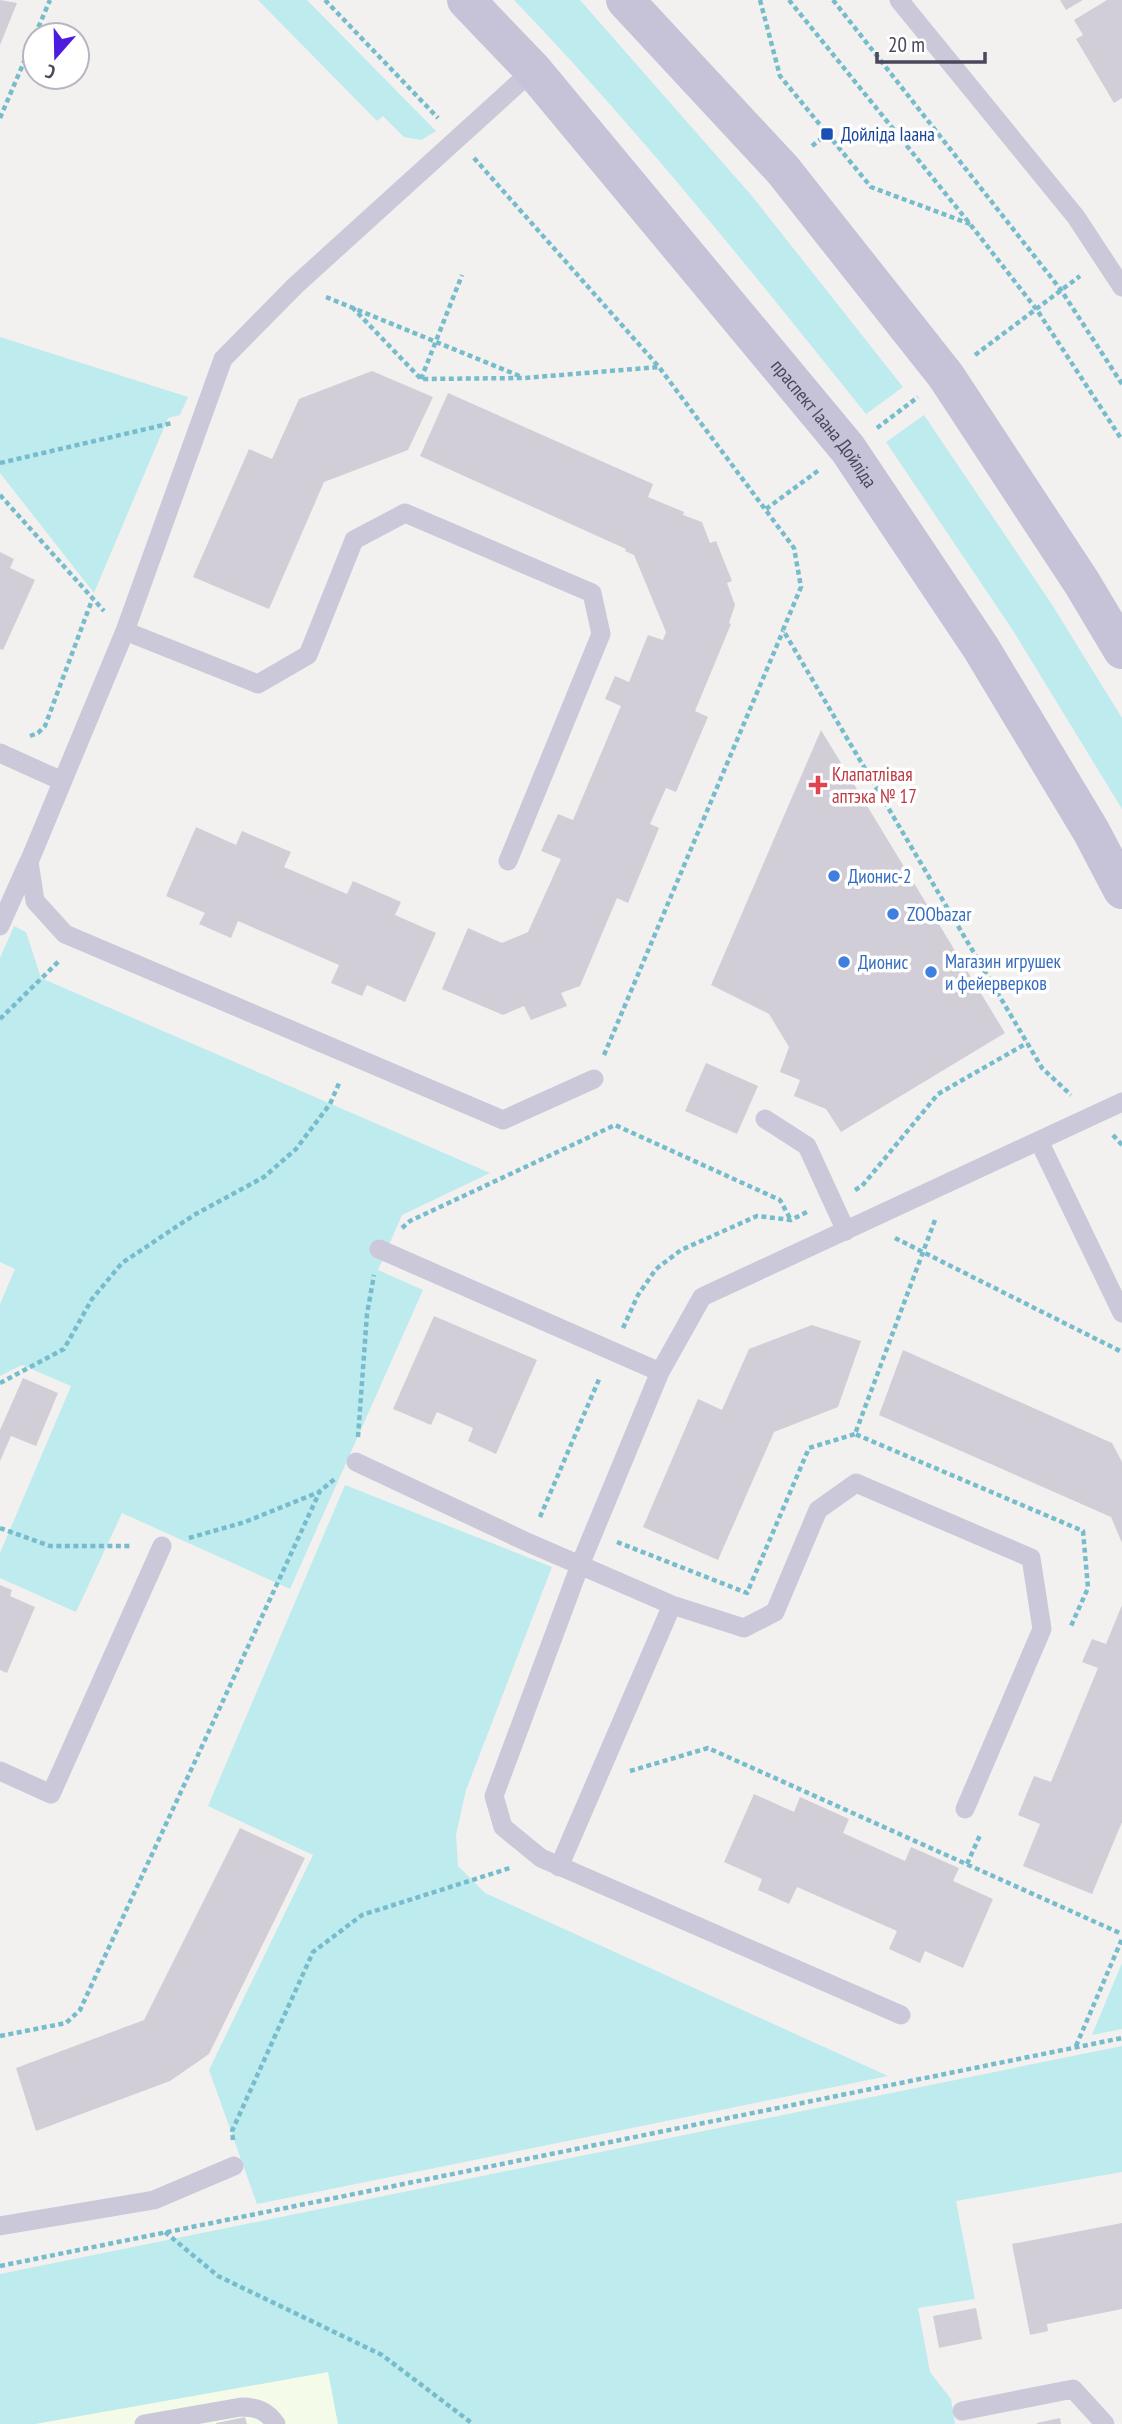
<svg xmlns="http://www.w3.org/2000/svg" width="1122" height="2424" viewBox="0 0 1122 2424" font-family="'PT Sans Narrow',sans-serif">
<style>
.commercial{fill:#f4fce9}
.green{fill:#beebee}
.building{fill:#d2ced7}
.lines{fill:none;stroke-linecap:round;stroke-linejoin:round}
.path{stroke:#76bccc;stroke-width:4.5;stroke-dasharray:5 3.5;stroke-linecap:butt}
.service{stroke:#cbc9d9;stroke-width:19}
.secondary{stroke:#c6c2d8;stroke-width:38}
.transit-dot{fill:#1a4fb4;stroke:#fff;stroke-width:2.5}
.health-dot{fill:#e0444e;stroke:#fff;stroke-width:2.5}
.shop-dot{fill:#3f7fe0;stroke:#fff;stroke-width:2.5}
.labels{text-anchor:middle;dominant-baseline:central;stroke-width:7;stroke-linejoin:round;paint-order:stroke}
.transit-label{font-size:19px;fill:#164399;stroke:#fff;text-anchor:start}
.street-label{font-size:19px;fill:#4b475c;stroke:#fff}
.health-label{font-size:19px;fill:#be3a42;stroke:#fff;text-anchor:start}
.shop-label{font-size:19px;fill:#366cbe;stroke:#fff;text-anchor:start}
</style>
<rect width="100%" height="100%" fill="#f2f1ef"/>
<path class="commercial" d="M329,2372L338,2424H35Z"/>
<path class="green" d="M258,0H307L436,131L421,140L404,137L383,116L377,121Z
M514,0H580L752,196L903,387L866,414C752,272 640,131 514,0Z
M0,337L188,397L180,415L168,418L94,593L0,473Z
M924,415L1051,603L1122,718V809L1012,629L886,442Z
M14,926L26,932L41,978L490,1173L402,1215L378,1270L423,1290L290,1589L122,1513L76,1612L0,1578V1553L71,1386L22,1365L0,1376V1304L15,1269L0,1262V958Z
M345,1485L552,1567L466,1790L456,1835L458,1866L485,1893L888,2076L257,2204L209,2070L313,1855L208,1806Z
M1122,1963V2029L1092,2035Z
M1122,2046V2172L956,2201L975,2299L918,2308L930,2372L951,2399L955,2424H338L328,2372L35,2424H0V2274Z"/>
<path class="building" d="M0,0L17,3L0,45Z
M1060,0H1083L1066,10Z
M1107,0H1122V98L1114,103L1076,39L1083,35L1074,20Z
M372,371L433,397L408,450L324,482L269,609L193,577L249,449L272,459L299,399Z
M448,393L653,484L648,497L684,512L683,515L702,522L710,543L716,541L732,581L727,583L735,605L729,623L731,624L695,711L708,717L676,792L666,788L650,824L659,828L628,903L617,898L580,986L561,993L567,1006L531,1020L524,1006L503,1015L442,989L468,928L502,943L528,932L561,859L541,851L558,814L573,820L621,706L605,699L615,676L629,682L648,635L663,640L666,632L634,555L625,551L626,549L420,456Z
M0,552L14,559L10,568L35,580L3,650L0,649Z
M821,730L1005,1033L841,1132L826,1109L794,1096L800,1080L780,1072L789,1047L769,1014L711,985Z
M196,827L236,845L242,831L291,852L284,867L347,894L353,881L401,902L395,915L436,933L405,1002L367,985L362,996L331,983L339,965L238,921L231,938L199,924L205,913L166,896Z
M706,1063L758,1086L737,1134L685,1111Z
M434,1316L537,1360L496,1454L468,1441L473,1428L437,1412L431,1425L393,1409Z
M812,1325L861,1341L838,1407L774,1432L718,1560L643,1527L698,1399L722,1410L749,1349Z
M903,1350L1112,1443L1122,1462V1543L1111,1517L879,1415Z
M23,1378L58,1393L36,1446L11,1436L0,1461V1430Z
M0,1585L12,1590L10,1596L35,1607L7,1673L0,1670Z
M1122,1605V1822L1092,1894L1023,1866L1040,1824L1018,1815L1034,1776L1051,1782L1098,1668L1082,1662L1092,1639L1106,1644Z
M754,1794L794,1812L800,1797L849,1819L843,1833L905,1861L911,1847L959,1868L953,1881L993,1899L963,1968L925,1951L920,1963L889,1949L897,1931L797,1887L789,1904L758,1890L762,1879L724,1862Z
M240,1828L305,1858L209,2054L170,2081L36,2131L16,2068L144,2020Z
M1122,2223V2309L1047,2324L1048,2331L1030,2335L1012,2244Z
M976,2308L982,2339L939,2348L933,2316Z
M245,2417L247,2424H216V2423Z
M1060,2418L1061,2424H1037V2423Z"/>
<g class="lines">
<path class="path" d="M325,0L438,118
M760,0L780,76L871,187L970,224
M789,0L970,224L1037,310L1122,440
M833,0L1061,290L1122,384
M35,35L50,0
M0,118L35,36
M812,146L827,134
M474,158L659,367L794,548L801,587L783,630L1042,1068L1071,1095
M326,297L522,377
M352,307L421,379L524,378L659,367
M975,355L1080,276
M421,379L462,275
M877,428L918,397
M0,463L172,423
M0,495L104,611
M766,509L819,470
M30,736L38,733L45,726L92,600
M0,1019L59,961
M604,1055L783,631
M1113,1135L1122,1145
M855,1190L862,1186L938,1094L1027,1043
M935,1220L855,1434L1083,1531L1088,1588L1071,1626
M402,1228L410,1221L615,1125L780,1200L791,1220
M895,1238L1122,1352
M623,1328L638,1295L656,1269L681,1250L757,1216L791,1220L809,1211
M0,1383L64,1349L92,1299L122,1263L194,1215L264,1177L296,1149L330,1104L340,1081
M358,1437L367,1314L374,1275
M540,1517L600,1377
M0,1528L50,1546H132
M189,1538L245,1522L319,1492
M617,1542L747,1593L809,1448L855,1434
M630,1771L708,1748L1122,1934
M967,1864L981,1833
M0,2036L66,2023L80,2010L320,1491L336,1478
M1076,2046L1122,1939
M233,2140L232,2131L313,1952L362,1915L510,1868
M165,2232L218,2276L382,2355L473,2424
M0,2266L1122,2038"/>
<path class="service" d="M899,0L1076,217L1122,287
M125,631L29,862L35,901L65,934L503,1120L594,1079
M0,753L62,781
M508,861L601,634L592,593L405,513L354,540L308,655L258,684L125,631L223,359L296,285L533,70
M0,926L28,863
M765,1119L807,1146L846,1231
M1039,1141L1122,1313
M379,1249L660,1372
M356,1462L529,1543L672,1605L744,1628L775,1612L818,1510L856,1483L1031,1558L1042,1629L965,1809
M0,1771L51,1794L162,1546
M559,1867L672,1605
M901,2015L541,1858L503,1827L494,1796L580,1565L660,1372L702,1297L1122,1102
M0,2226L154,2200L234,2166
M962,2411L1073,2389L1105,2424
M144,2424L241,2407C257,2407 267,2411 276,2424"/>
<g class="secondary">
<path id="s1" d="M466,0L533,70L848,449L981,648L1091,831L1122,890"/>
<path d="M625,0L783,170L946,376L1082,583L1122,650"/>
</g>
</g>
<rect class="transit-dot" x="820" y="127" width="14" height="14" rx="3.5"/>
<path class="health-dot" d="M814.5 774.5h7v7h7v7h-7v7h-7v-7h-7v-7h7z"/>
<g class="shop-dot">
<circle cx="834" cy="876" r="7"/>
<circle cx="893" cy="914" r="7"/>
<circle cx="844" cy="962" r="7"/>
<circle cx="931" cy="972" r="7"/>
</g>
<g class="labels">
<g class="transit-label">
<text x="841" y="134">Дойліда Іаана</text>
</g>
<g class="street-label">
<text stroke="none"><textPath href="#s1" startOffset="555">праспект Іаана Дойліда</textPath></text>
</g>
<g class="health-label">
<text x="832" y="774">Клапатлівая<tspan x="832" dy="22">аптэка № 17</tspan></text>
</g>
<g class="shop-label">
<text x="848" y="876">Дионис-2</text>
<text x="907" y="914">ZOObazar</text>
<text x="945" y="961">Магазин игрушек<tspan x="945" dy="22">и фейерверков</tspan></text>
<text x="858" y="962">Дионис</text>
</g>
</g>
<g transform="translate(56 56) rotate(200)"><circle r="33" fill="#ffffff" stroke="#b7b5be" stroke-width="2"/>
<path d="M0-5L12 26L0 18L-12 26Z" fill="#4c1bdf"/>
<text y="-10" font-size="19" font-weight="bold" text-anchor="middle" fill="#4b475c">С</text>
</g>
<path d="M877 52v10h108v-10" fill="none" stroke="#4b475c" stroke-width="3.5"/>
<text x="888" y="52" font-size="21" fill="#4b475c" stroke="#ffffff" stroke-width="5" paint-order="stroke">20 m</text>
</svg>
